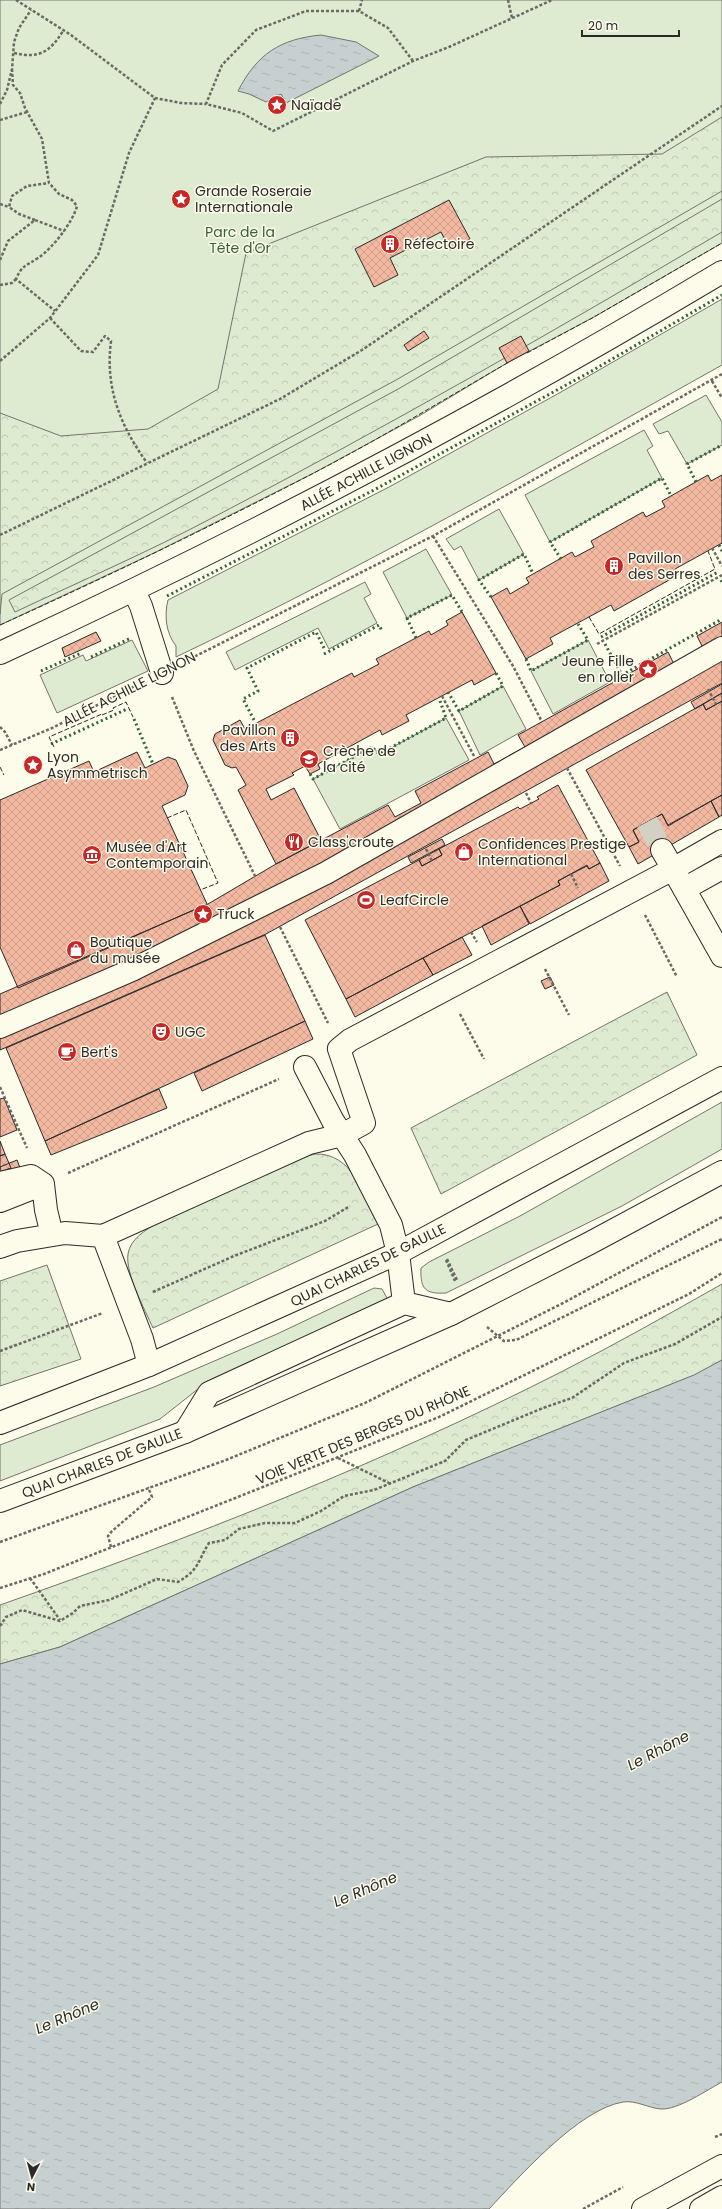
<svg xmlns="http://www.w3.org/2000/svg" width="722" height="2209" viewBox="0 0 722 2209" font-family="Poppins,sans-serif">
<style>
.green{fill:#deebd1;stroke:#74746e}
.forest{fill:url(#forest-crowns);stroke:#74746e}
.water{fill:url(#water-ripples);stroke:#74746e}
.building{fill:url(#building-cross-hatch);stroke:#2b2b2b}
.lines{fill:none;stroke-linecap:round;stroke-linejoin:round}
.minor-tunnel{stroke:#d3d1c4;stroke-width:22;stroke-dasharray:22 11;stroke-linecap:butt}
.minor-casing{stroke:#2b2b2b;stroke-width:24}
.major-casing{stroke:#2b2b2b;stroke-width:24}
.highway-casing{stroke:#2b2b2b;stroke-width:24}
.path{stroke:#6a6964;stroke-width:2.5;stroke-dasharray:3 2;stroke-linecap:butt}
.minor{stroke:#fdfbea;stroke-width:22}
.major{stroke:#fdfbea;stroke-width:22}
.highway{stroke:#fdfbea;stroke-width:22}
.hedge{stroke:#34623c;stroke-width:3;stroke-dasharray:2 3;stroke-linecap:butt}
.fence{stroke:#2b2b2b;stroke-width:1;stroke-dasharray:5 2;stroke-linecap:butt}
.labels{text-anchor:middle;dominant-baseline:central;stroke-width:3;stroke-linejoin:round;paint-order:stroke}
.poi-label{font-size:14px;fill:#2b2b2b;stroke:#fdfbea;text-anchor:start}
.park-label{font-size:14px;fill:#34623c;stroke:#fdfbea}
.street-label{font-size:14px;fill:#2b2b2b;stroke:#fdfbea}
.water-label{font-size:15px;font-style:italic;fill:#2b2b2b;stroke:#fdfbea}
</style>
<defs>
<pattern id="forest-crowns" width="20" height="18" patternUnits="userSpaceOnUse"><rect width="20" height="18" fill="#deebd1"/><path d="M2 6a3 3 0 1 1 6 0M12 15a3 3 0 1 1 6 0" fill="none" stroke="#bfcab4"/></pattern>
<pattern id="water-ripples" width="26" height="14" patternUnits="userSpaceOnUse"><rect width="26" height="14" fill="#c7d0d0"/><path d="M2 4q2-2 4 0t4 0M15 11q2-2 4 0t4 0" fill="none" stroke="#abb3b3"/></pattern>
<pattern id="building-cross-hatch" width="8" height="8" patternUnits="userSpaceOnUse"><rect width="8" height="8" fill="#f2b8a0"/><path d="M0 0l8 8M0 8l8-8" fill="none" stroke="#d09e8a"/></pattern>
</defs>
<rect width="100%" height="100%" fill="#fdfbea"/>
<path class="green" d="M0,0H722V243L594,317L507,363L419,416L310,475L154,553L0,625Z
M722,299V365C542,466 362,568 176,657V646C166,633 164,616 168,600L391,486L561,392Z
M706,395L722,422V445L687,464L668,431L659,434L653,424Z
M644,430L653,446L647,450L662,478L550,542L525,495Z
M499,509L524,554L479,580L461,546L454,550L446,539Z
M426,549L452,595L407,618L383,572Z
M365,582L371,594L364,598L377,623L329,649L318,628L235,670L226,652Z
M132,640L148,671L57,713L40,675L83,655L86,661Z
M588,640L610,682L553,714L531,671Z
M503,686L526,729L480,755L459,711Z
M446,718L469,760L340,829L313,779L372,747L380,754Z
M722,1102V1149L622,1206L446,1293C426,1294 420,1290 421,1268L429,1262L520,1216Z
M374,1288L382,1289L387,1298L380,1307L198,1389L160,1419L0,1481V1445L154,1387L277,1334Z"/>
<path class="forest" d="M722,117V191L396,380L2,594L0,614V413L61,436L148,429L218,389L246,253L486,157L662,154Z
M722,199V232C554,331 385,428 212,518C148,552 81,581 15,612L9,600L400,388Z
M667,992L697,1055L441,1194L411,1128Z
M315,1154C353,1153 363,1194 378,1224L153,1328C145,1310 125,1273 128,1254C130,1239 146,1230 157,1223L299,1158Z
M47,1265L81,1359L0,1386V1281Z
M722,1284V1360L695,1375L413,1487L60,1647L0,1664V1605C191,1538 380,1464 561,1372C616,1344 669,1314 722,1284Z"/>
<path class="water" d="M321,35L356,42L379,56L286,103L281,94L266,102L249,94L238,91C257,54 280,39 321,35Z
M722,1360V2082C707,2090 678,2110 661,2109C648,2108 636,2100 623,2102C579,2109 519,2177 489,2209H0V1664L60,1647L413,1487L694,1375Z"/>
<path class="building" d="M449,200L470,239L450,250L441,232L390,258L398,275L374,287L355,249Z
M424,331L429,338L408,351L404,345Z
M521,336L529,351L507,363L499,348Z
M708,475L711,481L722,475V543L675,569L678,575L614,611L611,605L550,638L553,644L526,659L491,597L507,588L510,594L529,583L526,578L572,552L575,557L594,547L591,541L643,512L646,517L665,507L662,501Z
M462,612L496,673L474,685L472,680L406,715L409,721L382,735L380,730L318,764L320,769L310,774L305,766L292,773L294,775L266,789L271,800L294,788L321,840L276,864L238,790L246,785L236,767L232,768L225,765L213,740L215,734L240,720L245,729L352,673L354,677L379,664L376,659L429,631L431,635L448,625L446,621Z
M722,622V683L266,934L0,1050V994L208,904L276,864L388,805L395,817L421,803L415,791L488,752L494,764L525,747L518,735L668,652L674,664L703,648L697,636Z
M96,632L101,641L65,657L62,648Z
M722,684V693L695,709L691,702Z
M722,693V701L706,710L703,704Z
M722,701V795L668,825L662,814L633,830L639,842L629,847L586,770L703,704L706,710Z
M137,752L145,768L168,757L176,760L188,786L185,795L162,806L207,904L18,988L0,947V800L89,761L94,772Z
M558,785L600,863L589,869L587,865L558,881L560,885L346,999L305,920L419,860L422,866L442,855L439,849L518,807L520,809L539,799L537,797Z
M722,795V815L719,817L711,801Z
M711,801L719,817L638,864L629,847L639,842L633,830L662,814L668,826Z
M442,839L445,845L411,863L408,857Z
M439,849L442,855L422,866L419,860Z
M600,863L609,881L530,924L520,906L560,885L558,881L575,872L587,866L589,869Z
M520,906L529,924L491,945L482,926Z
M265,935L305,1021L45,1141L6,1048Z
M462,937L472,955L433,975L423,958Z
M423,958L433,975L355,1017L346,999Z
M550,977L554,985L545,989L541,981Z
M305,1021L313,1039L202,1091L194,1073Z
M159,1089L167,1108L51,1155L45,1141Z
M4,1098L17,1130L0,1137V1099Z
M0,1141L5,1154L0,1156Z
M5,1154L11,1168L0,1172V1156Z
M17,1160L22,1173L0,1182V1167Z"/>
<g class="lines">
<path class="minor-tunnel" d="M647,822L662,850"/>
<g class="minor-casing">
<path id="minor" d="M134,591L141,606L162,673
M0,653C247,539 488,412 722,272
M662,850L673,869L722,841
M684,889L722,868
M0,1027L132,970L326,873L722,648
M0,1183L31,1176L43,1184L0,1201
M43,1184L46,1210L52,1235
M0,1247L17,1241L65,1233L103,1236
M404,1303L451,1314
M149,1365L142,1339L103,1236L309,1143L342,1135L364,1123L339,1049L350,1040L673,869L722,956
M185,1432L209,1393L404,1303L398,1253L391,1225L355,1155L333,1121L305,1067"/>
</g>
<g class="major-casing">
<path id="major" d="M0,1423L149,1365L398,1253L722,1078
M0,1501L185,1432L451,1314L590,1243L722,1172
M701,2209L722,2197"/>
</g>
<g class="highway-casing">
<path id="highway" d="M643,2209L722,2166"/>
</g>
<path class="path" d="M16,0L71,35L155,98L181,103L206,104
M508,0L512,18
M359,11L362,0
M14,53C39,59 50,52 63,31
M413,61L388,28L359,11H306L256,30L222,65L206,104L242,113L273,131L413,61L449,47L552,0
M12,69L13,85L20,93L25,108L42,139L49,183L59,194L72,200L77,206C73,222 52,249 38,258C26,266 22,265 16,279L55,311
M0,104L7,90L12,69L14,42L19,28L31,10
M0,120L27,112
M0,204L9,207
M35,220L19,214L9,207L12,196L27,186L49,183
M0,260L8,241L35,220L64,231
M0,285L12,283L16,279
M50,318L81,351L93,352L105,336L111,341C105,388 120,425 147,463
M0,361L50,318L98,255L129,153L155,98
M712,381L722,398
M0,535L280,399L362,350L722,106
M433,536L513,666L541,720
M712,548L722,566
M597,644L722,575
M186,661L433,536L722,374
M708,689L716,704
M442,696L474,756
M172,697L194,751L256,878
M0,727L5,732L12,745
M0,750L52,728L137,685
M567,768L620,866
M526,793L531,803
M426,849L432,861
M571,874L578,888
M645,915L677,977
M280,927L328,1023
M471,932L477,942
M545,969L569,1015
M460,1014L484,1059
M0,1087L27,1148
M68,1173L279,1079
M447,1259L457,1280
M446,1260L455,1281
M153,1292L234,1256L325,1221L350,1206
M487,1327L504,1341L516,1340L722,1239
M0,1351L103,1313
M338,1458L389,1483
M0,1542L226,1460L365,1403L565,1302L722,1217
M111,1547L108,1536L112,1531L152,1497L148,1487
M30,1578L60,1620
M0,1588L44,1574L439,1417L689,1294L722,1273
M0,1626L6,1617L22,1610L60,1621L73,1613L80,1606L109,1600L157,1579L178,1582C200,1569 197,1562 209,1543L225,1540L239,1529L265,1523H295L321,1511L344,1496L374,1490L445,1461L466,1440L543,1408L572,1398L624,1363L675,1344L722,1317
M715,2137L722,2134
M583,2209L623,2187"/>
<use href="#minor" class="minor"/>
<use href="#major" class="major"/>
<use href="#highway" class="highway"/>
<path class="hedge" d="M696,482L687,464L722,445
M719,545L722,551
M561,559L550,542L662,478L671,496
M721,580L722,582
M167,596L374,490L590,372L722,295
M491,597L479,580L524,554L533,574
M601,637L718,572
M416,638L407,618L452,595L462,612
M605,644L622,675L722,619
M324,654L379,625L382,631
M91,657L131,638
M526,659L531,671L588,640L578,624
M41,671L81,653
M448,692L459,711L503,686L496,673
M134,719L153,764
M254,720L243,699L258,691L247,668L316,632L324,648
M51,744L127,709
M310,774L313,779L372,747L379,754L446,718L439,698"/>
<path class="fence" d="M527,353L594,317L722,243
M589,617L599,634L715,569L708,551
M0,625C104,578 208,528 310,475C378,440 443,400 509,362
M54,747L49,737L102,714V715L114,710L113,708L126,702L133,717
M0,767L4,775
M167,818L186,810L218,883L200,890"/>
</g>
<defs>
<g id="sight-disc" transform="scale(1)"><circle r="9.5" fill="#c62828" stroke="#fdfbea"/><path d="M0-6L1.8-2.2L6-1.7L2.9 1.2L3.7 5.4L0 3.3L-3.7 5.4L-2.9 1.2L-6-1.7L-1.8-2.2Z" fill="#fff"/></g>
<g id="building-disc" transform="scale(1)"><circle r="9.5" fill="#c62828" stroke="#fdfbea"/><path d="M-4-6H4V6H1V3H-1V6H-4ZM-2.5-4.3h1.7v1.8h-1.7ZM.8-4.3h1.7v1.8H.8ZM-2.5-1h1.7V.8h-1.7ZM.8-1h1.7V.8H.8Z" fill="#fff"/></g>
<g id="school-disc" transform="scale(1)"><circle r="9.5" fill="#c62828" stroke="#fdfbea"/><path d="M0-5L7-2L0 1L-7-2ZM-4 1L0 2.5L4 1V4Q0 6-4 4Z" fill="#fff"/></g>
<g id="restaurant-disc" transform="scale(1)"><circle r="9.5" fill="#c62828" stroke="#fdfbea"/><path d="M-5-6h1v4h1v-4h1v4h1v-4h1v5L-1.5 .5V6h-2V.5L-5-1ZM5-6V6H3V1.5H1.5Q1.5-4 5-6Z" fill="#fff"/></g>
<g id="shop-disc" transform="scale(1)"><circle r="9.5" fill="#c62828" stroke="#fdfbea"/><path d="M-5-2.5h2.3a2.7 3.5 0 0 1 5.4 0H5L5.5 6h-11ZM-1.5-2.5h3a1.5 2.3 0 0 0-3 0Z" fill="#fff"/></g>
<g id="museum-disc" transform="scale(1)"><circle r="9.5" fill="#c62828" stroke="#fdfbea"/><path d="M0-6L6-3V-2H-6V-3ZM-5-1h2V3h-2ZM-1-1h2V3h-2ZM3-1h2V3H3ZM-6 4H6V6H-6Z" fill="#fff"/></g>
<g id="stadium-disc" transform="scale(1)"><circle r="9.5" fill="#c62828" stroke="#fdfbea"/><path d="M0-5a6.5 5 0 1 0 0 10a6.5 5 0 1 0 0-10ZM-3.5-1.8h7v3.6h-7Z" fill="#fff"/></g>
<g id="theatre-disc" transform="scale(1)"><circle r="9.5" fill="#c62828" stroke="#fdfbea"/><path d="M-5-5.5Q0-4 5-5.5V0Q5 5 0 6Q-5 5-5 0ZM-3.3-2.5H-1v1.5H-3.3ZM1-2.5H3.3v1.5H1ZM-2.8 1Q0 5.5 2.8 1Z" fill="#fff"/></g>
<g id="cafe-disc" transform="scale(1)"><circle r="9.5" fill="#c62828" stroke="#fdfbea"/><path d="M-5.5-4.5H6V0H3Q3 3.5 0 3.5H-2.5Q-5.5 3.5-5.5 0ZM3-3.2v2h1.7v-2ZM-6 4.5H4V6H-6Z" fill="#fff"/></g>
</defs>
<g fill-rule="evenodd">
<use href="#sight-disc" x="277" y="105"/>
<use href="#sight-disc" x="181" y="199"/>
<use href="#building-disc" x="390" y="244"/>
<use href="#building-disc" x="614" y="566"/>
<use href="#sight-disc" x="648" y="669"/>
<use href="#building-disc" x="290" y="738"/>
<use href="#school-disc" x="309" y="759"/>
<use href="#sight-disc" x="33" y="765"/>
<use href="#restaurant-disc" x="294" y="842"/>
<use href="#shop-disc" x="464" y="852"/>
<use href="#museum-disc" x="92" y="855"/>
<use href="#stadium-disc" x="366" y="900"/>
<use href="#sight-disc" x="203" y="914"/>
<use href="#shop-disc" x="76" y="950"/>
<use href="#theatre-disc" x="161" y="1032"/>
<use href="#cafe-disc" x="67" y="1052"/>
</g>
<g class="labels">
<g class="poi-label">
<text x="291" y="105">Naïade</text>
<text x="195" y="191">Grande Roseraie<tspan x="195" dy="16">Internationale</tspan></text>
<text x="404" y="244">Réfectoire</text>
<text x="628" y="558">Pavillon<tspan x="628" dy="16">des Serres</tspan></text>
<text x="634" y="661" text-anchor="end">Jeune Fille<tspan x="634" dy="16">en roller</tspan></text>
<text x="276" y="730" text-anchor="end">Pavillon<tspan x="276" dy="16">des Arts</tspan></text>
<text x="323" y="751">Crèche de<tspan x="323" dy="16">la cité</tspan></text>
<text x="47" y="757">Lyon<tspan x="47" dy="16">Asymmetrisch</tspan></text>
<text x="308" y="842">Class'croute</text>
<text x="478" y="844">Confidences Prestige<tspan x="478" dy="16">International</tspan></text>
<text x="106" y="847">Musée d'Art<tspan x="106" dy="16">Contemporain</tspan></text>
<text x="380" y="900">LeafCircle</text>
<text x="217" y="914">Truck</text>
<text x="90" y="942">Boutique<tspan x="90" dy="16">du musée</tspan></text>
<text x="175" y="1032">UGC</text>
<text x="81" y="1052">Bert's</text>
</g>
<g class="park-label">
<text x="240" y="232">Parc de la<tspan x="240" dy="16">Tête d'Or</tspan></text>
</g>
<g class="street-label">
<text transform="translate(366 472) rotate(-28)">ALLÉE ACHILLE LIGNON</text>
<text transform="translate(129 689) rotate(-27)">ALLÉE ACHILLE LIGNON</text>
<text transform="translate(368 1265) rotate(-26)">QUAI CHARLES DE GAULLE</text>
<text transform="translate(363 1435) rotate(-23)">VOIE VERTE DES BERGES DU RHÔNE</text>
<text transform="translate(102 1463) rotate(-21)">QUAI CHARLES DE GAULLE</text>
</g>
<g class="water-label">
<text transform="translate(658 1750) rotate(-28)">Le Rhône</text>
<text transform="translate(365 1889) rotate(-23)">Le Rhône</text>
<text transform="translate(67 2016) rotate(-23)">Le Rhône</text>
</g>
</g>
<g transform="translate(32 2177) rotate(186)" stroke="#fdfbea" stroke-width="3" paint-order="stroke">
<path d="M0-3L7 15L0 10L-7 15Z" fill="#2b2b2b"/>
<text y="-6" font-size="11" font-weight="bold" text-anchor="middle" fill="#2b2b2b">N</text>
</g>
<path d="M582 30v6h97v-6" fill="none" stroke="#2b2b2b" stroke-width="2"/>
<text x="588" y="30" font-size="12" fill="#2b2b2b" stroke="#fdfbea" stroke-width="3" paint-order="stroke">20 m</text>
</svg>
